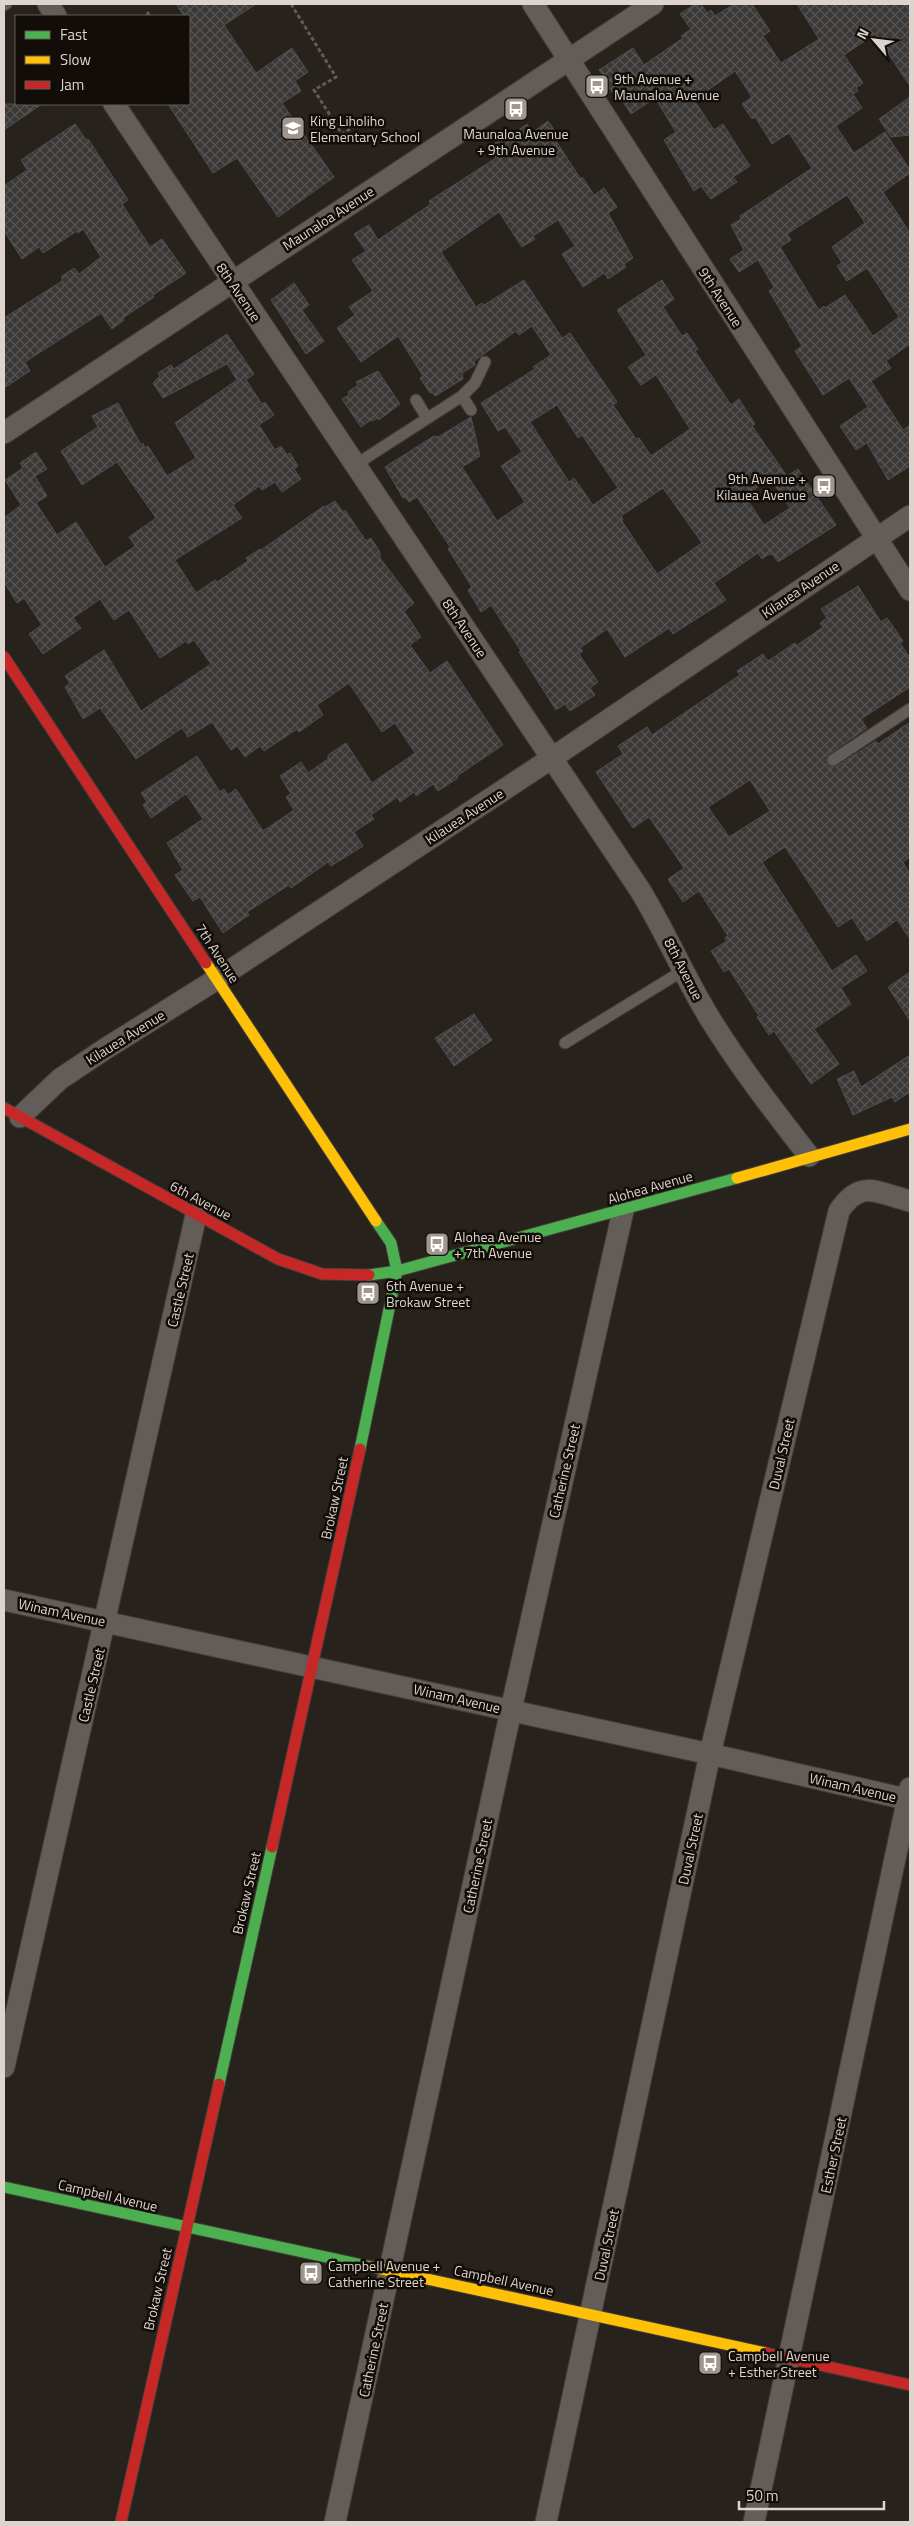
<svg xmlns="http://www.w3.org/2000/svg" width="914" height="2526" viewBox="0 0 914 2526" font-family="'Titillium Web',sans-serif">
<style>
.building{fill:url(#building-cross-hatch);stroke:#4e4d4e;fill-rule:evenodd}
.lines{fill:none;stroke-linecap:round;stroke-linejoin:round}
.lane-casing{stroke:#423c37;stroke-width:13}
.street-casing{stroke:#423c37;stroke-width:23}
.fast-casing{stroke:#423c37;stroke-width:13}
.slow-casing{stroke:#423c37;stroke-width:13}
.jam-casing{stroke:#423c37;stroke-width:13}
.path{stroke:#5f5b57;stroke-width:3;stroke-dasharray:4 2.5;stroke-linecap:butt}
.lane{stroke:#625d58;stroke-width:11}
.street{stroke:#625d58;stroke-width:21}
.fast{stroke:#4caf50;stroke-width:11}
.slow{stroke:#ffc107;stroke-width:11}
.jam{stroke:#c62828;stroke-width:11}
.labels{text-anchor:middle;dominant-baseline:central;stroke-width:5;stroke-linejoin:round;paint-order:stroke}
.poi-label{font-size:14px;fill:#ddd5cd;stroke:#120d08;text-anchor:start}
.street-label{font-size:14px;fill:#ddd5cd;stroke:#120d08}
</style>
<defs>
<pattern id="building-cross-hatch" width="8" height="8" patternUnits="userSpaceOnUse" patternTransform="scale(1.25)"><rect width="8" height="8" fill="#3a3938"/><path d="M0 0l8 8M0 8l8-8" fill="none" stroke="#565554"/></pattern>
</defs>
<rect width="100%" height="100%" fill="#28221c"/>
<path class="building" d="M176,4H256L224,25L256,73L292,48L308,72L295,81L301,91L282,103L334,177L278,217L237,158L213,173L168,104H189V16H184Z
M695,4H701L707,13L711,10L715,16L734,4H752L770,31L763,36L781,63L819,39L797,4H910V86L875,34L844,55L863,83L856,88L858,91L853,94L862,108L836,126L854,153L885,132L910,170V173L883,192L910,233V344L886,361L891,368L871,381L903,430L910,425V466L888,480L867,443L856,450L840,426L868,407L849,378L823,395L795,351L802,346L769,291L774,287L758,260L739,272L730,259L744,250L731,225L741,219L740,216L812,168L789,133L772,144L755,117L752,119L742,104L752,97L735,71L694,100L714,130L723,124L750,166L733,177L737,182L711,199L701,186L694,191L664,140L676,132L655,98L631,114L620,97L618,98L611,91L602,76L603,75L599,70L633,48L644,65L683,38L681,36L691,29L680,14ZM847,195L865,223L832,247L842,263L837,266L847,281L867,268L899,317L873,336L845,295L825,308L824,306L819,310L780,247L791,240L787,234Z
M910,97V135L891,137L879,119Z
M4,104H42L4,130Z
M548,121L560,138L556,141L580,178H583L594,195L604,188L617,207L608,213L633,258L624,264L626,267L608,279L604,273L583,287L562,254L575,246L558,220L533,236L535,239L522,247L499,212L441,252L476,307L482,303L484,305L524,280L562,338L570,333L617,402L613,405L636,439L639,438L651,456L690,429L656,375L641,385L628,367L646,355L617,310L662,280L674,299L663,307L682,336L687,333L698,349L695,351L731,405L739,399L755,424L752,426L787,476L798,469L836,525L778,562L773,555L769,554L762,559L758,553L714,583L726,600L673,634L669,628L625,657L607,629L580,648L583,651L579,654L598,682L590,688L595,695L570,711L565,704L556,710L519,652L521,651L491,605L481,612L468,590L472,587L448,549L450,547L417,497L409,502L405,497L403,498L385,467L434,436L438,437L471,417L480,456L462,467L497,521L525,502L501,466L522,452L505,427L498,431L481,403L535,369L533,367L551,355L532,326L519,335L516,331L474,361L475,365L462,373L463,379L435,396L432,392L430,393L420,378L423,376L398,336L361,362L337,328L355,315L349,307L373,291L352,260L366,251L354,234L369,225L378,240L431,204L429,201L496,158L489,148L508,133L510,136L527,124L533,132ZM557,405L578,438L582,435L618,488L593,505L574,478L569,482L530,422ZM770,478L790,508L764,525L745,496ZM663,488L702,543L657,574L622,521L623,519L621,516Z
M75,124L86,140L88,139L128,200L122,204L150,247L162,239L186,273L153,295L154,297L123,318L124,320L112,329L101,313L25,362L30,371L4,388V318L62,281V276L74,268L79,274L101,257L83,229L78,233L77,231L43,253L39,247L22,259L4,231V186L27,170L21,160Z
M294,283L309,305L302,310L324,341L306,354L271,300Z
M227,334L254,374L246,380L262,404L265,402L274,415L259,425L275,450L281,446L287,455L290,453L298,466L294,469L301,479L282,492L275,482L262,490L259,486L233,505L242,518L175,560L196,593L215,580L217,582L248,561L246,558L260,549L261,550L324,506L325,507L335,501L343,512L345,510L366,541L371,538L380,552V558L414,603L404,611L421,637L410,645L430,673L447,661L503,745L457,776L458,778L438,791L433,784L416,796L414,792L400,802L397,797L371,815L374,819L354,832L363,846L331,866L328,862L291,888L289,885L247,912L249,915L223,933L200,897L193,901L175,875L183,870L167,843L203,819L186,794L151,818L143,805L147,802L141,793L197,756L220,792L224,789L228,795L236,789L263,831L294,810L286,797L291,794L280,776L301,762L308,773L328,759V755L346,743L372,783L415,753L395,723L382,732L349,683L317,705L323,715L299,732L297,729L264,751L260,746L245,757L237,746L231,750L212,722L188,737L182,728L136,759L100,708L83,719L65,687L70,683L65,676L104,650L141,711L211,664L194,640L188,644L186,641L160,658L129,610L114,620L100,599L73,618L81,628L43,654L29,634L42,625L24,598L17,603L4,582V518L21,505L5,480L23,468L20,463L36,452L47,469L35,476L47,496L36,503L57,535L76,522L105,567L135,546L129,537L156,518L117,462L82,485L61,451L98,427L92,416L118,403L141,445L143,443L145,448L148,446L167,476L196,458L175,423L237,380L227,364L163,398L153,383L160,376L158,373L171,365L174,369Z
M378,371L400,404L379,420L378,418L372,421L371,420L361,427L342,399L349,395L348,392L358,385L356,382Z
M858,586L881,622L887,618L903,641L900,643L910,658V687L861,719L867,728L829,754L826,761L830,767L837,766L876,741L878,744L910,722V857L903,862L910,874V939L897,920L867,941L852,918L838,927L785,847L762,862L832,971L856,955L867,971L841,988L851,1004L814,1029L839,1064L811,1084L774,1031L769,1035L757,1017L759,1016L729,969L724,972L711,951L727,941L725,938L728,936L699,891L683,902L668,879L684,868L649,817L633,828L596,772L623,754L618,746L647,727L652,735L740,675L737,671L763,654L768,661L795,643L796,646L823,627L820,623L827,618L821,609ZM750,780L770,811L729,837L708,807Z
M910,972V1021L888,987Z
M474,1014L492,1040L454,1066L435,1038Z
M910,1055V1092L895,1102L892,1097L853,1115L837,1079L854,1071L861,1087Z"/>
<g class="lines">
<g class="lane-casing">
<path id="lane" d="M4,5L6,4
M462,396L471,410
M416,400L427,418
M355,465L462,396L475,383L485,362
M833,760L910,709
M565,1043L684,970"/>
</g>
<g class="street-casing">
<path id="street" d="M48,4L56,16
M533,4L910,590
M114,104L640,890C665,931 684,976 709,1017C739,1066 774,1111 809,1156
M4,433L653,4
M20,1117L60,1079L105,1049L217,979L552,758L910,516
M4,1600L710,1754L910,1800
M4,2067L196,1215
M335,2522L511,1710L623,1211
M546,2522L710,1754L839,1211C861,1178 878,1193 910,1201
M754,2522L910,1788"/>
</g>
<g class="fast-casing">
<path id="fast" d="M369,1275L397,1271L737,1178
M360,1449L397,1271L391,1243L376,1221
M219,2084L272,1847
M4,2187L372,2267"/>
</g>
<g class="slow-casing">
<path id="slow" d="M206,963L376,1221
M737,1178L910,1129
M372,2267L766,2353"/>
</g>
<g class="jam-casing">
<path id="jam" d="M4,657L206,963
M4,1108L278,1259L322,1274L369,1275
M272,1847L360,1449
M766,2353L910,2385
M121,2522L219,2084"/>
</g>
<path class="path" d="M291,4L336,77L314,90L342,134L369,117
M147,12L150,16"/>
<use href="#lane" class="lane"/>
<use href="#street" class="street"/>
<use href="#fast" class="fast"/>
<use href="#slow" class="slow"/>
<use href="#jam" class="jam"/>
</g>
<defs>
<g id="bus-square" transform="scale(1.25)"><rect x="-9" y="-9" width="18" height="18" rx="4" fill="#9e968f" stroke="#120d08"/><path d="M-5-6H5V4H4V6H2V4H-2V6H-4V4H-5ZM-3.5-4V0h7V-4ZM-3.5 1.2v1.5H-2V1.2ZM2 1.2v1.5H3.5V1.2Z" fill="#fff"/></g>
<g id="school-square" transform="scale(1.25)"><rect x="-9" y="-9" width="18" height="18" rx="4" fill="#9e968f" stroke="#120d08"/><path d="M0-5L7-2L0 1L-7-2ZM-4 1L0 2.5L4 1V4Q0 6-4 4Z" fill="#fff"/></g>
</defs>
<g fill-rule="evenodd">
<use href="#bus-square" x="597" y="86"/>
<use href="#bus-square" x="516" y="109"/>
<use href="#school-square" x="293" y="128"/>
<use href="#bus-square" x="824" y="486"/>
<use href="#bus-square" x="437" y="1244"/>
<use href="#bus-square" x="368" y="1293"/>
<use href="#bus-square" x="311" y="2273"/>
<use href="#bus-square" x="710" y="2363"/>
</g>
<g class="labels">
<g class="poi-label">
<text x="614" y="78">9th Avenue +<tspan x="614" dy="16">Maunaloa Avenue</tspan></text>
<text x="310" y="120">King Liholiho<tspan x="310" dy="16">Elementary School</tspan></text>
<text x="516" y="133" text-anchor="middle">Maunaloa Avenue<tspan x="516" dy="16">+ 9th Avenue</tspan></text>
<text x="806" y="478" text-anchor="end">9th Avenue +<tspan x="806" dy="16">Kilauea Avenue</tspan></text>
<text x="454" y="1236">Alohea Avenue<tspan x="454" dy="16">+ 7th Avenue</tspan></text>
<text x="386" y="1285">6th Avenue +<tspan x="386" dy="16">Brokaw Street</tspan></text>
<text x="328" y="2265">Campbell Avenue +<tspan x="328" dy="16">Catherine Street</tspan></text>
<text x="728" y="2355">Campbell Avenue<tspan x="728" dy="16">+ Esther Street</tspan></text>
</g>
<g class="street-label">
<text transform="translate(328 218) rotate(-33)">Maunaloa Avenue</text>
<text transform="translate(239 292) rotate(56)">8th Avenue</text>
<text transform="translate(721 297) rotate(57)">9th Avenue</text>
<text transform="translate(800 589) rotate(-34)">Kilauea Avenue</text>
<text transform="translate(465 628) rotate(56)">8th Avenue</text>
<text transform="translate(464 816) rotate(-33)">Kilauea Avenue</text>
<text transform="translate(218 953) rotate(57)">7th Avenue</text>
<text transform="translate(684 969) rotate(63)">8th Avenue</text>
<text transform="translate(125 1037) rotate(-32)">Kilauea Avenue</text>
<text transform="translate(650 1187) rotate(-16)">Alohea Avenue</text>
<text transform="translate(201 1200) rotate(28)">6th Avenue</text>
<text transform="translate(180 1290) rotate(-77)">Castle Street</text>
<text transform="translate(781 1454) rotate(-77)">Duval Street</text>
<text transform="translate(564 1471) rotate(-77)">Catherine Street</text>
<text transform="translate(334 1498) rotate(-78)">Brokaw Street</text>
<text transform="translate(62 1612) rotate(12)">Winam Avenue</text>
<text transform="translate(91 1685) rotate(-77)">Castle Street</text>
<text transform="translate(457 1698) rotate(13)">Winam Avenue</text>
<text transform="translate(853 1787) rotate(13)">Winam Avenue</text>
<text transform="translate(690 1849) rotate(-78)">Duval Street</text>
<text transform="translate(477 1866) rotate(-78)">Catherine Street</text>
<text transform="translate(246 1893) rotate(-77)">Brokaw Street</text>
<text transform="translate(833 2155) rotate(-78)">Esther Street</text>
<text transform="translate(108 2195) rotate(13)">Campbell Avenue</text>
<text transform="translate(606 2245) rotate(-78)">Duval Street</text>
<text transform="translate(504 2280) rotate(12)">Campbell Avenue</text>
<text transform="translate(157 2289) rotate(-77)">Brokaw Street</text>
<text transform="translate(373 2350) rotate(-78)">Catherine Street</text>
</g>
</g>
<rect width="914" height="2526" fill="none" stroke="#ddd5cd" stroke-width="10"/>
<rect x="15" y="15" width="175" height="90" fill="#120d08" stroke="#635d57"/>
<rect x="25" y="31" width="25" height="8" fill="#4caf50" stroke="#635d57"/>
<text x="60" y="40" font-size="15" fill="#ddd5cd">Fast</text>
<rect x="25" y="56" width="25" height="8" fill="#ffc107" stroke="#635d57"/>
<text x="60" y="65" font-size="15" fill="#ddd5cd">Slow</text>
<rect x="25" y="81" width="25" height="8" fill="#c62828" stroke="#635d57"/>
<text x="60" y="90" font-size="15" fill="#ddd5cd">Jam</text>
<g transform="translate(874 40) rotate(298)" stroke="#120d08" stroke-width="4" paint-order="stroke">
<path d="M0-4L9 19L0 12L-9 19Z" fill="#ddd5cd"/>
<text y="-8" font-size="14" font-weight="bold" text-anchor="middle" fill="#ddd5cd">N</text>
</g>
<path d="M739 2501v8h145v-8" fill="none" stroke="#ddd5cd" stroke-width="2.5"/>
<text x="746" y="2501" font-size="15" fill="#ddd5cd" stroke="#120d08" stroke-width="4" paint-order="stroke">50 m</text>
</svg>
